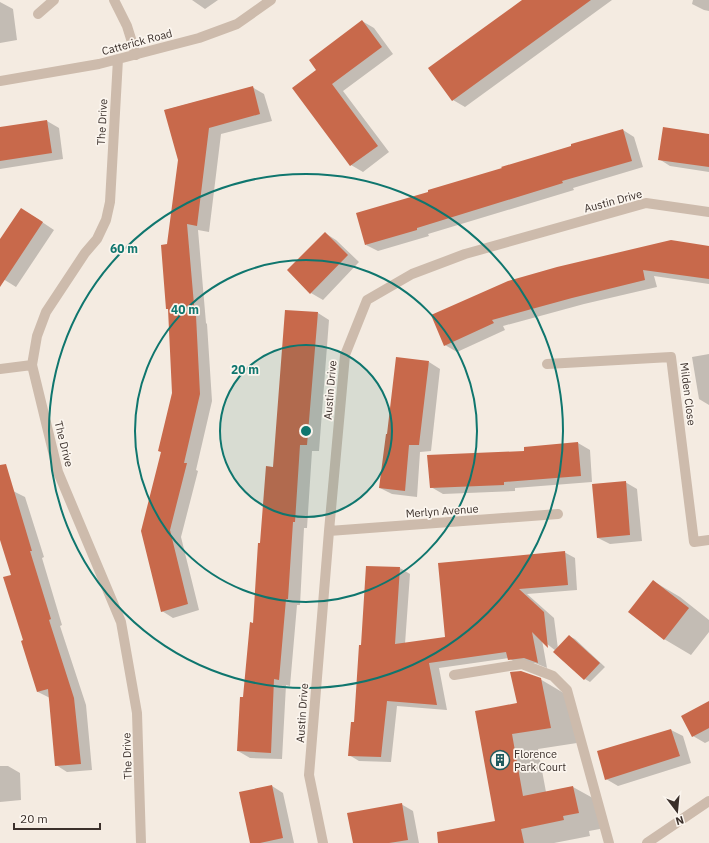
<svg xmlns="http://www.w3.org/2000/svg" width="709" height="843" viewBox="0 0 709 843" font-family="'IBM Plex Sans',sans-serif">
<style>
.shadow{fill:#0003}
.building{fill:#c8694b}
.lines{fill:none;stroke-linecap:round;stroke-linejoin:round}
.service{stroke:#cdbbac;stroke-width:10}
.minor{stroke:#cdbbac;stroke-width:10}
.ring{fill:none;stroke:#0f766e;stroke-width:2}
.labels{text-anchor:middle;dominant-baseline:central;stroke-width:3.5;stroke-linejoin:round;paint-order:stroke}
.street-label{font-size:11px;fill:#3b302b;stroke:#fbf5ee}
.poi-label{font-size:11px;fill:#3b302b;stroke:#fbf5ee;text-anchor:start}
.centre{fill:#0f766e;stroke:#fbf5ee;stroke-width:2}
.ring-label{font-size:12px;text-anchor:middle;font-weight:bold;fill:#0f766e;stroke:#fbf5ee;stroke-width:3.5;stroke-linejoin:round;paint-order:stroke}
</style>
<rect width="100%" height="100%" fill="#f4ebe1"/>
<path class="shadow" d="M192,0H218L205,9Z
M524,0H612L465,107L453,100Z
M693,0H709V11L704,10L692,4Z
M0,2L13,9L17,40L0,43Z
M362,21L374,28L393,54L343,91L389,152L363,172L351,165L317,70Z
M252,87L264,94L272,121L221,134L209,232L198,230L206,323L207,324L212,401L196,470L198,471L181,537L199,610L173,618L162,611V452L174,393L168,245L179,160L165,110Z
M47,121L59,128L63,159L0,169V128Z
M623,130L634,137L643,167L573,188L574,190L428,234L429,236L378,251L366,245L430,192Z
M709,135V172L670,166L659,159Z
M33,216L54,230L16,287L0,277V241Z
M325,233L336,240L359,262L323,300L311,293Z
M709,247V284L654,276L657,287L584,304L503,326L505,330L457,352L445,345L432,316Z
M318,313L329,320L319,451H312L307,528H304L300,605H297L290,686L286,685L282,759L250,758L238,751L254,624L261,544L273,468Z
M709,354V405L699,399L692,357Z
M429,362L440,369L431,451L420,452L417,497L392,494L380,488Z
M578,443L590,450L592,482L515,488V491L443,494L431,487L525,452Z
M625,482L637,489L642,541L610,544L598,538Z
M13,491L25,497L44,557L42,558L62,625L60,626L86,705L92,770L67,772L56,765L50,698L38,692L24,641L12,575L0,537V495Z
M564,552L575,558L577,590L527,594L554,618L558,649L569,636L575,639L605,667L590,682L585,679L556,651L542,640L547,668L535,663L519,665L509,658L439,668L447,710L397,706L391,762L359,761L349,755L355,723L362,646L400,568L410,574L405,644L446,638Z
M653,581L680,597L709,620V632L691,655L664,639Z
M540,679L567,695L577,743L538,749L546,792L573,787L600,802L605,828L589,831L590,836L554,843H475L496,821L476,712L518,704Z
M709,702V741L705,743L693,736Z
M671,730L683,736L691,763L618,786L606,779L598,752Z
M0,766H8L20,773L21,800L0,802Z
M272,786L283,793L294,843H251Z
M401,804L413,811L419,843H354Z"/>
<path class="building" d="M522,0H591L452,101L428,68Z
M362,20L382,47L332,84L378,146L350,166L292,88L316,70L309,60Z
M253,86L260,114L209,128L197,226L187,224L195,316H196L200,394L184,463H187L170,530L188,604L161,612L141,531L161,452L158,451L172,393L168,309H166L161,245L167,244L178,160L164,110Z
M47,120L52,153L0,161V127Z
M663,127L709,134V167L658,160Z
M623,129L632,161L562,181L563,183L417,228V230L365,245L356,213L428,192V190L502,168L501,167L571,146V144Z
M21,208L43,222L0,287V239Z
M325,232L348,255L310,294L287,270Z
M671,240L709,246V279L643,270L645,280L572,298L492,320L494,323L444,346L431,315L508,281L557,267Z
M285,310L318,312L307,445H300L295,522H293L288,599H286L279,680L274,679L271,753L237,751L240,697H243L250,622L253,623L258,543H260L266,466L273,467Z
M396,357L429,361L419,445H409L405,491L379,488L386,434H387Z
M578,442L581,476L504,482V485L430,488L427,455L524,451V447Z
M6,464L32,551H30L51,619L49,620L74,698L81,764L55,766L48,689L37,692L21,641L23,640L3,577L11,575L0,540V465Z
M626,481L630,535L597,538L592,484Z
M565,551L568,585L519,589L544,612L548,648L532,632L538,663L524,658L508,660L506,652L429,663L437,705L387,701L381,757L348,756L351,722H354L359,645H361L366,566L400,567L395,644L445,637L438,563Z
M653,580L689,608L664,640L628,612Z
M569,635L600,663L584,680L553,652Z
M521,671L541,678L551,728L512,734L523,796L573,786L579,813L563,816L564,820L521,829L524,843H438L437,832L495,821L475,711L517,703L510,672Z
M709,701V728L692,737L681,716Z
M671,729L680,756L605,780L597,751Z
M272,785L283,838L260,843H250L239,792Z
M402,803L408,840L389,843H353L347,813Z"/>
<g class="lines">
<path class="service" d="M114,0L127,26L136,55
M38,14L54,0"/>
<path class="minor" d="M118,59L110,202L106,220L97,239L85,253L46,312L37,336L32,365L58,472L121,622L137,713L141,843
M0,81L99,64L199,38L237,24L271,0
M547,364L671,357L694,542L709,540
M0,369L32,365
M329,531L558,514
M454,675L522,664L553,676L567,690L609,843
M323,843L309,775L329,531L345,355L367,300L412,274L465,254L646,203L709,212
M647,843L709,801"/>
</g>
<circle cx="306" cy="431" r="86" fill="#0f766e" fill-opacity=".12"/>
<g class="ring">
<circle cx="306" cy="431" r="86"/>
<circle cx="306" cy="431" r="171"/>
<circle cx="306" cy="431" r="257"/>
</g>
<defs>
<g id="building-ring" transform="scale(1)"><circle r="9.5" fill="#fbf5ee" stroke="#1f5a5e" stroke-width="1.5"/><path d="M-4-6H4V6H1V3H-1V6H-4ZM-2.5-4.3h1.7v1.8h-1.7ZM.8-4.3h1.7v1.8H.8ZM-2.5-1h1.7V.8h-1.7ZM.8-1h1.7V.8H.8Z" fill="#1f5a5e"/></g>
</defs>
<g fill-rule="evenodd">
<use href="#building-ring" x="500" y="760"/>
</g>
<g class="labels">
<g class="street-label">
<text transform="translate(137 42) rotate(-15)">Catterick Road</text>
<text transform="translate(102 122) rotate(-87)">The Drive</text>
<text transform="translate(613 201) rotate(-15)">Austin Drive</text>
<text transform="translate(330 390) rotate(-85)">Austin Drive</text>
<text transform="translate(688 394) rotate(83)">Milden Close</text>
<text transform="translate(64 444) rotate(76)">The Drive</text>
<text transform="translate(442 511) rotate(-4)">Merlyn Avenue</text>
<text transform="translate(302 713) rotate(-86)">Austin Drive</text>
<text transform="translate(127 756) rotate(-92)">The Drive</text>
</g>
<g class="poi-label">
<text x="514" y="754">Florence<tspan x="514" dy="13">Park Court</tspan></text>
</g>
</g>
<circle cx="306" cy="431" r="6" class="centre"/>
<g class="ring-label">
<text x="124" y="253">60 m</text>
<text x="185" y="314">40 m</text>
<text x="245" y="374">20 m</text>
</g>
<g transform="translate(677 811) rotate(164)" stroke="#fbf5ee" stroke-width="3" paint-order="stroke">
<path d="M0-3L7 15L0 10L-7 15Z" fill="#3b302b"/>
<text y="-6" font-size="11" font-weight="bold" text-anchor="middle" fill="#3b302b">N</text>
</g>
<path d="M14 823v6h86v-6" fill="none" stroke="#3b302b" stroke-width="2"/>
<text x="20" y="823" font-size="12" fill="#3b302b" stroke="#fbf5ee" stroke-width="3" paint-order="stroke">20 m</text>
</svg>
